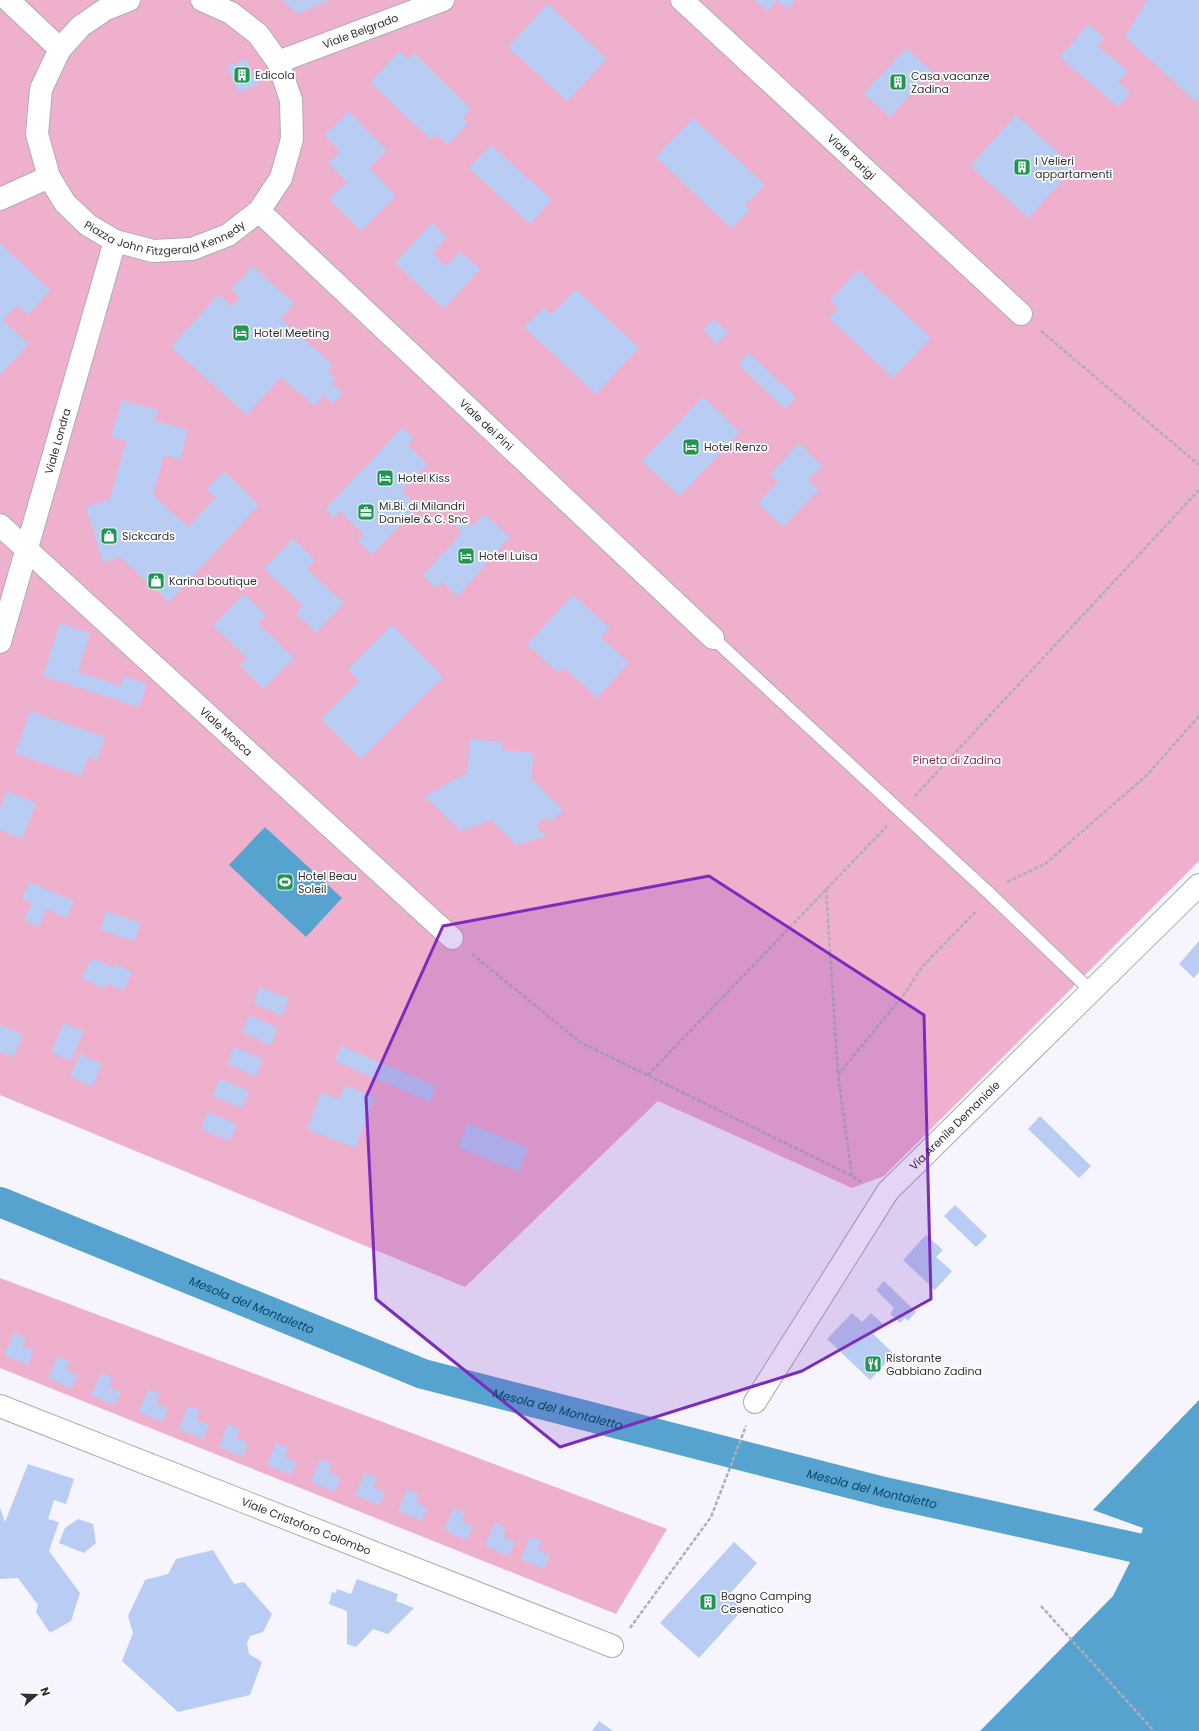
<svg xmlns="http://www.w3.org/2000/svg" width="1199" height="1731" viewBox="0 0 1199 1731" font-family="Poppins,sans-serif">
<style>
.green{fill:#efb0ce}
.water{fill:#57a3cf}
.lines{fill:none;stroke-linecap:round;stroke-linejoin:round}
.canal{stroke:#57a3cf;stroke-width:30}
.building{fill:#b9ccf4}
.service-casing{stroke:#adacb4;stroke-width:14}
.minor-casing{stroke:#adacb4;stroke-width:24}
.tertiary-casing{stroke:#adacb4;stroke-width:24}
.path{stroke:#afaeb5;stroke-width:2.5;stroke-dasharray:4 2;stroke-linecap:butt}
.service{stroke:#fff;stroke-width:12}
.minor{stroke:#fff;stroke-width:22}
.tertiary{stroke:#fff;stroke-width:22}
.marked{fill:#7b2cbf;fill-opacity:0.2;stroke:#7b2cbf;stroke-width:3;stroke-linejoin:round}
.labels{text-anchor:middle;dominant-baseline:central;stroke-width:3.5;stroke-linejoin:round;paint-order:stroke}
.street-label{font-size:11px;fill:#323235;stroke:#fff}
.poi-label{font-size:11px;fill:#323235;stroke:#fff;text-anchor:start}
.park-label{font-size:11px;fill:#822c5d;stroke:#fff}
.water-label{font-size:12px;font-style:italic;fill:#084866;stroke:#fff}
</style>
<rect width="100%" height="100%" fill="#f6f5fd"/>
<path class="green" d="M0,0H1199V861L884,1176L852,1188L658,1101L465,1287L0,1095Z
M0,1278L667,1529L616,1614L0,1368Z"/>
<path class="water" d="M265,827L342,898L306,937L229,865Z
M1199,1400V1731H980L1113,1596L1137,1548L1143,1528L1093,1510Z"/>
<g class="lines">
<path class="canal" id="s1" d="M0,1202L423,1374L884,1492L1137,1548"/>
</g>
<path class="building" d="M282,0H329L297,14Z
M754,0H795L787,9L777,0L768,11Z
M1147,0H1199V99L1196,102L1125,37Z
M548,4L607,59L567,101L508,47Z
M1088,24L1104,38L1098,46L1128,71L1118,82L1130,93L1118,107L1060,57Z
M906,48L932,71L890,117L864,93Z
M399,51L408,59L414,53L471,109L463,117L468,123L448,145L436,134L431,140L370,82Z
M246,59L258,85L238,92L227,66Z
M349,111L387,150L369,168L396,196L361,231L329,199L347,182L328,163L340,152L324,135Z
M1016,115L1074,167L1029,218L970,166Z
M693,118L765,185L745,205L750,209L732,229L656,157Z
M491,145L552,200L530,224L469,168Z
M432,223L447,237L433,253L446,266L460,251L480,269L444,309L395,263Z
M0,243L50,290L28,315L17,305L3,320L29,344L0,375Z
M252,266L294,303L281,319L333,365L327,371L336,379L332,383L343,393L333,404L324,395L314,406L281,377L247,415L171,347L218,295L232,306L240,297L232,289Z
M858,270L931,338L893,378L829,318L838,308L830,300Z
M576,289L639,348L596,394L524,327L544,307L552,314Z
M714,319L728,332L717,344L703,331Z
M749,353L796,397L785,409L738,364Z
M703,397L740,432L680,496L642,461Z
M122,400L158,410L155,421L188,430L180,460L164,455L153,495L188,527L216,497L207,489L224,471L259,505L169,602L120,557L103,562L86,507L110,499L126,441L111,437Z
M403,427L414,438L408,445L428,464L402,491L418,506L372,555L358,541L364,535L340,511L334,518L325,509Z
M799,443L822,466L808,480L819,490L783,527L758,503L778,482L770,474Z
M484,514L510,537L458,596L442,582L436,588L423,576L462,532L456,527L464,517L473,526Z
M293,538L315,560L307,569L344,603L316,633L296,614L303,605L264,569Z
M244,594L266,615L258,623L294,658L264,689L240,666L247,658L213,626Z
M573,595L610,628L601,637L629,663L597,698L564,667L558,673L527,644Z
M60,623L90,633L78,672L121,686L124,676L147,684L139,707L43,676Z
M392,625L443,677L361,759L321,719L359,681L348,669Z
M30,711L105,737L97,760L88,757L81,776L15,753Z
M470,739L503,742L502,750L534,753L531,779L563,810L551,822L546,817L536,826L546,836L517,845L491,820L461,831L425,796L467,773Z
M7,791L36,803L22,839L0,830V809Z
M30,882L74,901L66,918L47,909L39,927L24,920L32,903L22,898Z
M106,911L141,923L134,941L100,930Z
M1199,941V972L1194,978L1179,964Z
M92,958L114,968L116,964L132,972L123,991L107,983L104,989L82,978Z
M260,987L289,999L282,1016L253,1003Z
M249,1015L278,1028L271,1045L242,1032Z
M64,1023L84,1031L71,1061L51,1052Z
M0,1025L23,1034L14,1057L0,1052Z
M341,1046L437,1086L430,1102L335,1061Z
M234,1047L263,1059L256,1076L227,1064Z
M80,1054L102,1064L92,1087L70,1076Z
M220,1079L249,1091L242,1108L213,1096Z
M345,1085L375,1097L355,1148L307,1129L321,1092L339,1099Z
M208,1112L237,1124L230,1141L201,1129Z
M1040,1116L1091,1166L1079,1178L1028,1129Z
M468,1123L528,1148L519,1172L458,1147Z
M955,1205L987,1236L976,1247L944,1216Z
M926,1235L943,1250L936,1257L952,1271L935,1290L903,1260Z
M884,1281L916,1312L908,1321L905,1318L900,1323L890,1314L894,1308L876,1290Z
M852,1313L862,1322L871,1313L883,1324L873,1334L894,1354L870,1380L827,1339Z
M14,1333L26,1338L22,1346L34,1351L28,1365L4,1355Z
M58,1356L70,1361L66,1370L78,1375L72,1389L48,1378Z
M101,1373L113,1378L109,1387L121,1392L115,1405L91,1396Z
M148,1389L160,1394L156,1403L168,1408L162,1422L139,1412Z
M188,1406L200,1411L197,1420L209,1425L203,1439L179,1429Z
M228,1424L240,1429L236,1438L248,1443L243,1457L219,1447Z
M276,1443L288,1448L285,1457L296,1462L291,1475L267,1465Z
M320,1459L332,1464L329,1473L341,1478L335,1492L311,1482Z
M28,1464L74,1479L66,1504L54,1500L48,1519L59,1522L49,1551L80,1593L71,1621L50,1633L36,1612L38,1605L18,1578L0,1579V1508L5,1522Z
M365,1473L377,1478L373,1487L385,1492L379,1505L355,1495Z
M407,1489L419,1494L416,1502L427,1508L422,1521L398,1511Z
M453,1508L465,1512L462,1521L473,1526L467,1540L444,1530Z
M78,1519L93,1524L96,1543L84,1553L59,1543L65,1528Z
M495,1523L506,1528L503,1537L515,1542L509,1556L485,1546Z
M530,1537L542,1541L538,1550L550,1555L544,1569L521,1559Z
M734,1542L757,1563L729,1595L744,1608L699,1658L660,1623Z
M213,1550L234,1584L244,1582L272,1614L263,1632L250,1636L247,1644L249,1654L262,1662L250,1695L178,1712L122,1661L133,1633L128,1616L145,1580L168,1574L176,1559Z
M357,1579L398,1594L396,1601L414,1608L388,1634L373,1629L356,1647L347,1644V1611L329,1604L332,1592L336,1593L337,1589L351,1594Z
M599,1721L613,1731H592Z"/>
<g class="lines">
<g class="service-casing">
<path id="service" d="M713,638L991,895L1084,984"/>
</g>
<g class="minor-casing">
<g id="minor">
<path d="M8,0L60,49"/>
<path id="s2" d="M129,0L106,9L81,26L60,49L41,89L37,134L49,177L65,203L88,225L115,241L153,251L192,249L228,235L259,211L281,178L292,139L291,100L278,62L258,34L231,13L202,0"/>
<path id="s3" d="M682,0L1021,314"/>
<path id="s4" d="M278,62L443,0"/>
<path d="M0,199L49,177"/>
<path id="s5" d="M259,211L713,638"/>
<path id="s6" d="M0,525L452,938"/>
<path id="s7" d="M0,642L115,241"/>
<path id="s8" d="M0,1406L612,1646"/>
</g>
</g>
<g class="tertiary-casing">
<g id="tertiary">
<path id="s9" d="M755,1402L888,1191L1199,885"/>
</g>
</g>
<path class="path" d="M1041,331L1199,465
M915,796L1199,490
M1007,882L1045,864L1147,775L1199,716
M826,889L838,1075
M472,954L580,1042L852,1176L863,1183
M648,1075L887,826
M852,1176L838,1075L905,993L922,967L977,910
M1041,1606L1154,1731
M630,1628L711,1517L746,1426"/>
<use href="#service" class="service"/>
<use href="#minor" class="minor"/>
<use href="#tertiary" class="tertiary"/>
</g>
<path class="marked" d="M709,876L924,1015L931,1299L802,1371L560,1447L376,1299L366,1097L443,926Z"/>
<defs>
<g id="building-square" transform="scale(0.9)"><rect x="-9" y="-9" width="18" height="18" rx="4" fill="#209652" stroke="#fff"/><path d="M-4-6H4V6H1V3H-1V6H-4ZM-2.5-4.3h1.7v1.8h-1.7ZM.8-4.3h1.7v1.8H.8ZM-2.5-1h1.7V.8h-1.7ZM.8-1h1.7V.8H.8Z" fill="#fff"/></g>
<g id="hotel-square" transform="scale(0.9)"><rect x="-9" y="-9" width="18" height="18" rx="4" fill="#209652" stroke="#fff"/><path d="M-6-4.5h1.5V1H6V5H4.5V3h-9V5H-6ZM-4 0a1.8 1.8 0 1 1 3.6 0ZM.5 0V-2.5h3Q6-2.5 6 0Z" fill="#fff"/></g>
<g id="office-square" transform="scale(0.9)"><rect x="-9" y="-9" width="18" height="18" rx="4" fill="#209652" stroke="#fff"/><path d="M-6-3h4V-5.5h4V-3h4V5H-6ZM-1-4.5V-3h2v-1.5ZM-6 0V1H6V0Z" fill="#fff"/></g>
<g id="shop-square" transform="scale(0.9)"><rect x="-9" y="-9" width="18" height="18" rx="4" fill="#209652" stroke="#fff"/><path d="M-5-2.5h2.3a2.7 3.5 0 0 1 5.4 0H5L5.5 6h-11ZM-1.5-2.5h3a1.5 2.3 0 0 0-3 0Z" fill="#fff"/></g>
<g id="stadium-square" transform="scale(0.9)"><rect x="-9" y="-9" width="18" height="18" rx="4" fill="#209652" stroke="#fff"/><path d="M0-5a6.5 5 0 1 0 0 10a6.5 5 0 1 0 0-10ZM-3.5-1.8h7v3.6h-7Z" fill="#fff"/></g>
<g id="restaurant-square" transform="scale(0.9)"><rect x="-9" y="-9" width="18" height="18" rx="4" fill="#209652" stroke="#fff"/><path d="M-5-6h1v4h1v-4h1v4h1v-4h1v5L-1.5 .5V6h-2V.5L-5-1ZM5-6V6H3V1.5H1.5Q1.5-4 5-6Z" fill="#fff"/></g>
</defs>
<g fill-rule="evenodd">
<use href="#building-square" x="242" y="75"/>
<use href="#building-square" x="898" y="82"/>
<use href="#building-square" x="1022" y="167"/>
<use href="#hotel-square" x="241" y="333"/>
<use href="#hotel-square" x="691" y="447"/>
<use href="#hotel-square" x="385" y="478"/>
<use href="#office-square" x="366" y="512"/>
<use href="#shop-square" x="109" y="536"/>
<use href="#hotel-square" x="466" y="556"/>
<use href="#shop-square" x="156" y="581"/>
<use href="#stadium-square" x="285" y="882"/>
<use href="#restaurant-square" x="873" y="1364"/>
<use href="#building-square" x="708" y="1602"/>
</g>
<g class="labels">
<g class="street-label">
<text stroke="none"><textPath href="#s4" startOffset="88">Viale Belgrado</textPath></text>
<text stroke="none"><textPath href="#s3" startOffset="231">Viale Parigi</textPath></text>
<text stroke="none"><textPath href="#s2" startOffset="365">Piazza John Fitzgerald Kennedy</textPath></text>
<text stroke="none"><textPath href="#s5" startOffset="312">Viale dei Pini</textPath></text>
<text stroke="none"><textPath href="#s7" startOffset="209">Viale Londra</textPath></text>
<text stroke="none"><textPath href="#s6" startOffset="306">Viale Mosca</textPath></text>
<text stroke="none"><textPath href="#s9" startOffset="343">Via Arenile Demaniale</textPath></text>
<text stroke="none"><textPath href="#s8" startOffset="329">Viale Cristoforo Colombo</textPath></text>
</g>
<g class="poi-label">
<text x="255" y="75">Edicola</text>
<text x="911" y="76">Casa vacanze<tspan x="911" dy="13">Zadina</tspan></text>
<text x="1035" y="161">I Velieri<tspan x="1035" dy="13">appartamenti</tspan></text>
<text x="254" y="333">Hotel Meeting</text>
<text x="704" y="447">Hotel Renzo</text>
<text x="398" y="478">Hotel Kiss</text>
<text x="379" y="506">Mi.Bi. di Milandri<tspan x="379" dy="13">Daniele &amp; C. Snc</tspan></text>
<text x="122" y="536">Sickcards</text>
<text x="479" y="556">Hotel Luisa</text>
<text x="169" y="581">Karina boutique</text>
<text x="298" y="876">Hotel Beau<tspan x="298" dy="13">Soleil</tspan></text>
<text x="886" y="1358">Ristorante<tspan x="886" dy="13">Gabbiano Zadina</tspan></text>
<text x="721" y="1596">Bagno Camping<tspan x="721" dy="13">Cesenatico</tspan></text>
</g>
<g class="park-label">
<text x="957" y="760">Pineta di Zadina</text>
</g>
<g class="water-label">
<text stroke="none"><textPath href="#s1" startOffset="272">Mesola del Montaletto</textPath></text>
<text stroke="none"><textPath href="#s1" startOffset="596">Mesola del Montaletto</textPath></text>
<text stroke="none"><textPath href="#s1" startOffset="920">Mesola del Montaletto</textPath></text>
</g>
</g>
<g transform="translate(36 1695) rotate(70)" stroke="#ffffff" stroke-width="3" paint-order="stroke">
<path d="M0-3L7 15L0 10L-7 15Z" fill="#323235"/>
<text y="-6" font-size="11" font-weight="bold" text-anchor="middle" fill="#323235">N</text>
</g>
</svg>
